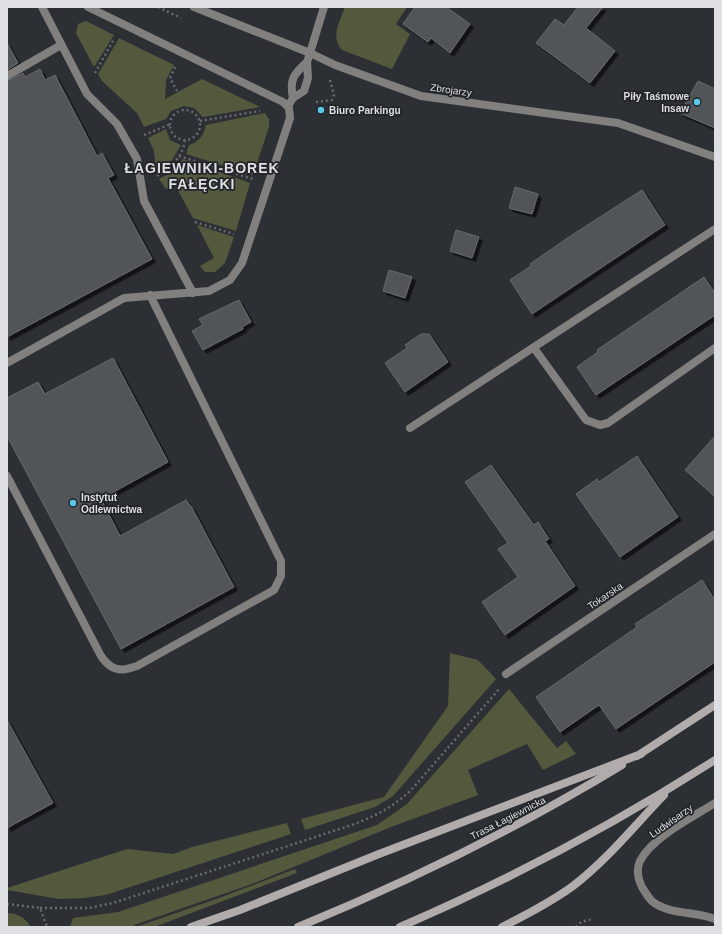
<svg xmlns="http://www.w3.org/2000/svg" width="722" height="934" viewBox="0 0 722 934" font-family="Helvetica,sans-serif">
<style>
.green{fill:#54593d}
.building{fill:#515559;stroke:#656a6e;filter:url(#shadow)}
.lines{fill:none;stroke-linecap:round;stroke-linejoin:round}
.path{stroke:#676a6e;stroke-width:2.5;stroke-dasharray:2 3;stroke-linecap:butt}
.service{stroke:#827f7f;stroke-width:8}
.minor{stroke:#827f7f;stroke-width:8}
.secondary{stroke:#b1abac;stroke-width:8}
.poi-dot{fill:#5ac8e6;stroke:#22262a;stroke-width:1.5}
.labels{text-anchor:middle;dominant-baseline:central;stroke-width:3.5;stroke-linejoin:round;paint-order:stroke}
.street-label{font-size:10px;fill:#dddfe2;stroke:#22262a}
.poi-label{font-size:10px;font-weight:bold;fill:#dddfe2;stroke:#22262a;text-anchor:start}
.district-label{font-size:14px;font-weight:bold;letter-spacing:1px;fill:#dddfe2;stroke:#22262a}
</style>
<defs>
<filter id="shadow"><feDropShadow dx="3.5" dy="3.5" stdDeviation="0" flood-color="#0009"/></filter>
</defs>
<rect width="100%" height="100%" fill="#2c3034"/>
<path class="green" d="M345,7H407L396,24L410,34L392,69L342,50C330,37 340,21 345,7Z
M86,21L114,35L94,67L76,33L78,24Z
M119,38L174,65L166,80L165,99L202,79L260,107L203,117L194,108L184,106L171,111L166,119L144,127L137,113L102,81L98,74Z
M265,113L269,119V127L253,175L186,154L189,145C199,142 204,135 206,125Z
M166,129L170,140L181,145L172,160L156,173L154,151L148,138Z
M183,159L250,183L236,231L193,218L175,185L166,189L159,179L172,172Z
M197,225L234,237L225,263L215,272H205L200,266L214,258Z
M450,653L478,660L496,679L393,796L375,807L305,830L301,819L384,797L448,706Z
M509,689L557,748L566,741L576,754L543,770L527,744L468,770L478,795L391,827L252,884L134,925L135,927H70L73,918L118,912L377,825L407,804Z
M287,823L291,834L106,895L84,898L59,899L7,890V888L127,849L173,854L192,847Z
M295,869L297,873L157,926L136,927L219,898Z
M7,913C18,913 25,918 31,927H8Z"/>
<path class="building" d="M415,7H446L470,24L450,53L431,38L428,42L403,24Z
M578,7H603L586,28L615,51L590,83L536,43L555,19L564,25Z
M7,43L18,63L7,70Z
M40,69L45,80L55,75L97,156L102,153L114,175L108,178L152,259L7,337V81L23,73L25,77Z
M698,81L715,89V128L680,113Z
M515,187L538,194L532,214L509,208Z
M642,190L665,225L532,314L510,280L531,266L530,264L569,237Z
M456,230L479,237L472,258L450,251Z
M389,270L412,277L405,298L383,291Z
M704,277L715,293V315L596,395L577,367L598,352L597,350Z
M239,300L251,322L242,327L243,329L203,350L192,331L203,325L199,319Z
M421,334H429L448,362L405,392L385,363L407,348L405,345Z
M113,358L168,462L101,499L120,536L186,500L190,506H191L234,587L121,649L7,436V398L38,382L45,394Z
M715,436V497L685,470Z
M637,456L678,517L620,557L576,494L597,479L599,482Z
M491,465L534,525L538,522L549,539L545,541L575,586L505,635L482,602L518,577L498,549L508,543L465,482Z
M702,580L715,600V662L616,729L599,705L560,732L536,697L637,627L635,624Z
M7,720L53,803L7,828Z"/>
<g class="lines">
<path class="path" d="M158,7L181,18
M175,67L170,78L177,91
M95,73L114,39
M316,102L332,100L334,95L330,80
M170 125a15 15 0 1 1 30 0a15 15 0 1 1-30 0Z
M200,121L260,111
M144,135L171,124
M179,156L253,179
M157,176C170,168 183,157 185,140
M195,222L234,234
M7,904L40,908L47,927
M40,908H89L113,903L352,825C375,816 394,807 412,789L500,688
M576,927L581,922L593,919"/>
<path class="service" d="M42,7L87,94L117,124L137,159L144,201L193,293
M7,76L61,45
M293,98C289,79 294,74 307,62
M288,106L293,98L304,91L308,78L307,62L310,53
M534,348L586,420L600,425L608,423L715,348
M7,363L124,298L209,291L230,280L242,263L290,118L289,108L283,102L88,7
M410,428L715,229
M7,476L101,656C111,671 121,672 137,666L274,590L281,576V561L150,295"/>
<path class="minor" d="M194,7L310,53L335,65L421,96L618,123L715,157
M310,53L324,7
M506,674L715,534
M715,803C693,817 652,837 640,861C636,870 638,879 642,887C645,892 649,899 653,902C670,915 696,911 715,919"/>
<path class="secondary" d="M637,756L715,705
M191,927L240,910L379,854L641,754
M298,927C410,881 518,828 622,765
M400,927C509,880 615,824 715,760
M502,927C526,915 551,902 573,886C607,860 635,825 664,795"/>
</g>
<g class="poi-dot">
<circle cx="697" cy="102" r="4"/>
<circle cx="321" cy="110" r="4"/>
<circle cx="73" cy="503" r="4"/>
</g>
<g class="labels">
<g class="street-label">
<text transform="translate(451 90) rotate(8)">Zbrojarzy</text>
<text transform="translate(605 596) rotate(-34)">Tokarska</text>
<text transform="translate(508 818) rotate(-27)">Trasa Łagiewnicka</text>
<text transform="translate(671 821) rotate(-35)">Ludwisarzy</text>
</g>
<g class="poi-label">
<text x="689" y="96" text-anchor="end">Piły Taśmowe<tspan x="689" dy="12">Insaw</tspan></text>
<text x="329" y="110">Biuro Parkingu</text>
<text x="81" y="497">Instytut<tspan x="81" dy="12">Odlewnictwa</tspan></text>
</g>
<g class="district-label">
<text x="202" y="168">ŁAGIEWNIKI-BOREK<tspan x="202" dy="16">FAŁĘCKI</tspan></text>
</g>
</g>
<rect width="722" height="934" fill="none" stroke="#dddfe2" stroke-width="16"/>
</svg>
